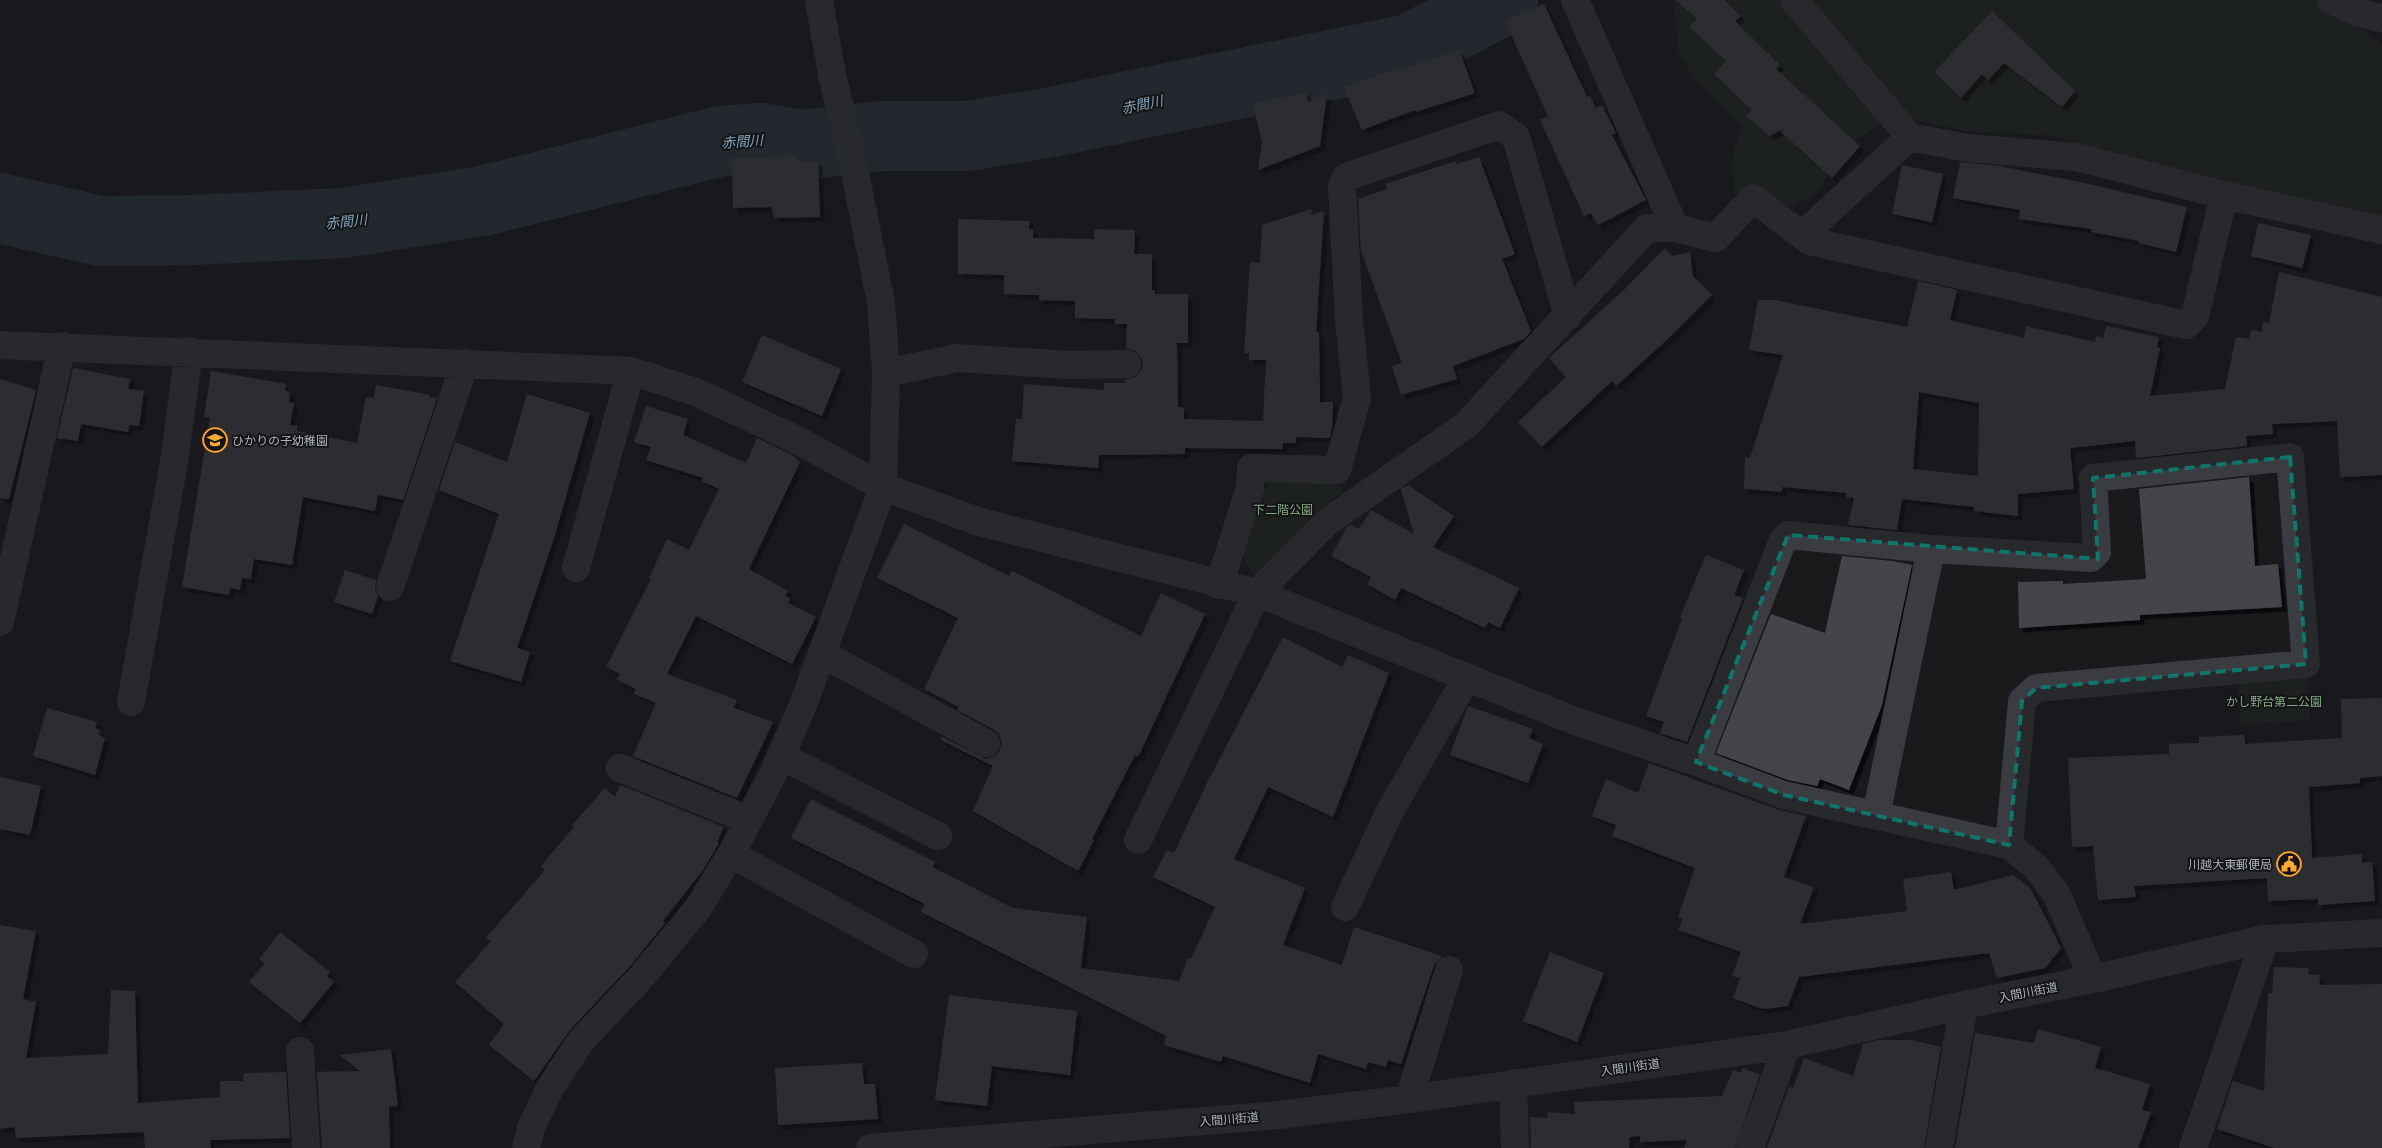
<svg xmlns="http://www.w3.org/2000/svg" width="2382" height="1148" viewBox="0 0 2382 1148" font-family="'Golos Text','Noto Sans JP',sans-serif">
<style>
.green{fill:#1f2920}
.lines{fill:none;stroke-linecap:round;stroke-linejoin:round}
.river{stroke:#2e3b43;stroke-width:70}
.building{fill:#44454a;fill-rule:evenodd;filter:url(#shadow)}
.minor{stroke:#3b3c42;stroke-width:28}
.marked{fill:none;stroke:#0f766e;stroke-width:4;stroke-dasharray:10 6;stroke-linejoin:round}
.labels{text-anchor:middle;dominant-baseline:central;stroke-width:4;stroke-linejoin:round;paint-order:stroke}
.poi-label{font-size:12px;fill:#acb2bd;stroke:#151518;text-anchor:start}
.park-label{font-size:12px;fill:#82aa81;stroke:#151518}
.street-label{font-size:12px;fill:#acb2bd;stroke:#151518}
.water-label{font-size:14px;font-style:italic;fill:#80a4ba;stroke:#151518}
</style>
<defs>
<filter id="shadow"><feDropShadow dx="4.5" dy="4.5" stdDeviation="0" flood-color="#0009"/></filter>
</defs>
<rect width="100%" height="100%" fill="#1a1a1d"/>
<path class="green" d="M1674,0H2335L2349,20L2382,45V216L2179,171L2045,135L1966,131L1892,115L1840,152L1816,194L1777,212L1734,193L1732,159L1741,125L1695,81L1678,50Z
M1273,480L1341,485L1342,492L1314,514L1256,580L1240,553L1259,496Z
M2307,677L2310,720L2241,725L2238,682Z"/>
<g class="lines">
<path class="river" d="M0,208L100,231L190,230L343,223L482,201L721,141L761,138L801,145L883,136H967L1046,123L1410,49L1503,0"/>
</g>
<path class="building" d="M1676,0H1724L1741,16L1735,21L1780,65L1776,69L1860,146L1832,178L1781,132L1785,128L1769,136L1746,116L1752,110L1714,74L1726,61L1689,27L1697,19Z
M1544,4L1587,97L1590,96L1596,108L1602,105L1616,133L1612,135L1646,200L1598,225L1591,213L1584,216L1540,120L1548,116L1505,21Z
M1992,11L2075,91L2062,107L2004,63L1988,80L1982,74L1961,98L1934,72Z
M1459,50L1475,93L1416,112L1415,110L1362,130L1344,88L1397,68L1398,70Z
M1306,92L1308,102L1327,94L1320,146L1258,170L1262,142L1253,104Z
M794,156L797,161H818L820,217L775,218L771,207L733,208L732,158Z
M1479,157L1515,254L1502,259L1531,331L1524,339L1453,366L1457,379L1401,395L1392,366L1402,363L1361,251L1358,199L1387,189L1385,184L1456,161L1457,164Z
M1960,162L1999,166L2080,182L2187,207L2176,252L2139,243V241L2091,232L2092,229L2019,219L2020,210L1953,198Z
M1902,165L1943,174L1932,222L1892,214Z
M1312,209L1311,215L1324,211L1316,332H1319L1320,402H1333L1332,428L1330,438L1296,437V443H1283V449L1185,448V454L1099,455L1098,468L1012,461L1016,419H1022L1024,384L1104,390V383H1125V380L1135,377L1141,371L1143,363L1140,356L1135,351L1126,348L1127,324H1115V319L1075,318V301L1039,300V295L1004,294V275L958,274V219L1029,221V229H1033V238L1094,239V229L1135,230L1134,254H1152V290H1155V294H1188V343H1177L1178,407L1184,408V419L1263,421L1266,360H1249V353H1244L1250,262L1260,263L1262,225Z
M2258,223L2311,235L2302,268L2251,256Z
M1665,248L1672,256L1690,252L1693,276L1712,295L1671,336L1616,386L1612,381L1542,447L1518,422L1566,377L1549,358L1624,290Z
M2279,272L2382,297V475L2340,477L2337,421L2272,424L2273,434L2246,436L2247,446L2136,458L2135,441L2070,448L2074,489L2018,494V516L1974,511V507L1902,499L1897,530L1848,525L1854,498L1846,497V493L1782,487V492L1744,489L1745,457L1750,458L1783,355L1749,350L1758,300H1775L1907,327L1918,281L1957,290L1950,320L2024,338L2026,326L2095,342L2096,336L2103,338L2106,326L2159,337L2157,347L2160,348L2150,396L2225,389L2236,337L2249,339L2251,330L2262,332L2263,322L2269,323ZM1919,392L1979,403L1978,476L1913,469Z
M762,335L841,369L822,416L742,382Z
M73,368L130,379L128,389L144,391L139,426L129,425L128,432L81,424L78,441L57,438Z
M211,371L286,384L285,391L290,392L289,402L294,403L290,425L297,426V431L357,443L366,397L374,398L376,385L430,395L429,397L437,398L403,500L378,495L375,511L303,497L292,565L254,559L251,579L242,578L240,590L230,588L229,595L182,587L210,418L204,417Z
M0,379L36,390L9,499L0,498Z
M527,394L590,413L554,538L517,648L530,652L521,682L450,661L499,514L439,490L455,442L507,462Z
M646,406L688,419L683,435L746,463L757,438L792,455L800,462L749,569L788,591L785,596L790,598L788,603L816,617L792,664L696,616L667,674L737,700L734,708L773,722L737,798L633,756L656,703L634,694L636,689L617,680L620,674L606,667L651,579L649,578L667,539L689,550L719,489L702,481L703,478L646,460L651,447L634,442Z
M2249,477L2255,566L2278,564L2282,607L2140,615V620L2019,628L2018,582L2063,581V584L2146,579L2139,489Z
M1408,485L1454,516L1433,547L1519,588L1500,628L1488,622L1485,628L1401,588L1395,600L1367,584L1371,577L1331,556L1347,527L1351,525L1359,529L1371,510L1414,534L1401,489Z
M904,524L1009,576L1012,571L1141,636L1161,593L1205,614L1138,757L1135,755L1092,839L1094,840L1078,871L973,811L993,766L941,740L942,737L986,759L995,756L1000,750L1002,742L999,734L993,729L957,710L959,707L924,689L958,618L877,578Z
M1706,555L1744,570L1734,595L1743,598L1687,742L1660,733L1664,722L1646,716L1682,618L1680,617Z
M1842,556L1892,561L1912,565L1882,705L1849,790L1820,779L1817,786L1788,780L1716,753L1771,614L1825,633Z
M345,570L376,580L375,590L378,596L372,614L334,602Z
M1283,637L1342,667L1348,655L1389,673L1333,817L1268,787L1234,859L1305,888L1283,945L1342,965L1354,927L1442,956L1434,965L1401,1064L1388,1060L1386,1067L1368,1062L1366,1069L1318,1054L1310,1083L1223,1056L1221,1062L1164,1045L1166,1036L921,912L925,904L791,838L811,799L935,862L932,867L1013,908L1087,917L1081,968L1179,981L1188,958L1191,959L1215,907L1153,877L1167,850L1174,853L1207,783Z
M2382,698V776L2360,778V783L2309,787L2312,858L2362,854V863L2372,862L2375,901L2318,905V899L2268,901L2267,878L2134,886L2136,897L2098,900L2093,846L2072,847L2068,758L2169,754V744L2199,743V737L2244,735L2245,744L2342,738L2341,699Z
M1468,706L1533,729L1529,738L1543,744L1528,783L1450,755Z
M47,708L97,722L95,728L100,730L99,735L105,738L95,775L33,756Z
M1649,763L1779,810L1806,816L1784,877L1814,887L1800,924L1907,911L1903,879L1951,872L1954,890L2013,875L2031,889L2061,948L2045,968L1997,978L1989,953L1799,977L1788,1006L1763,1009L1733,998L1740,978L1732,976L1741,952L1678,930L1683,919L1678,917L1695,868L1612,836L1616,825L1592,816L1606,779L1638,793Z
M0,777L41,786L30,835L0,829Z
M620,785L724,827L717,842L719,843L703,870L663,921L665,923L631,965L569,1031L534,1081L489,1045L504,1024L455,982L491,941L486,938L545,870L541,866L574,827L572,825L605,788L615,797Z
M0,925L36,931L23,999L36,1002L26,1058L108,1054L111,990L135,991L138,1103L220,1097V1081H243L244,1073L286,1072L290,1138L210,1140L211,1148H145L144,1132L16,1138L15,1127L0,1129Z
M280,932L330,972L327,976L334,982L300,1023L249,982L265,963L259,959Z
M1550,952L1604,973L1577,1042L1523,1021Z
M2274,967L2309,968L2308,974L2320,975L2319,985L2382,984V1148H2275L2217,1129L2233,1081L2264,1091L2268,993H2272Z
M949,995L1077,1011L1070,1075L992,1066L987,1106L935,1100Z
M2038,1029L2101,1047L2095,1068L2150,1084L2142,1110L2151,1112L2138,1148H1955L1975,1033L2034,1043Z
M1878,1040H1911L1941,1047L1924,1148H1767L1789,1087L1793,1088L1804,1058L1853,1076L1863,1044Z
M391,1049L398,1106L389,1107L390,1148H322L317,1072L360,1071L340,1055Z
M862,1063L864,1084H875L878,1119L778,1125L775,1068Z
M1743,1068L1760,1075L1735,1148H1684L1687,1140L1640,1142V1136L1630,1137L1629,1148H1531L1530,1117L1547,1118L1548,1112L1575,1114L1574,1102L1722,1096L1733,1070L1741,1073Z"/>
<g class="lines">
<path class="minor" d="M1575,0L1675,228
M1794,0L1910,137
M2331,0L2358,13L2382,18
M1802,235L1910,137L1968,148L2076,157L2224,195L2382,230
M0,345L631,371L696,392L799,441L883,487L980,522L1257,593L1578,722L1696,762L1784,795L2009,845L2036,867L2057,895L2093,979
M886,373L957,358L1071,365L1127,364
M1931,549L2091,558L2097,552L2093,478L2290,457L2306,664L2036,688L2022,701L2009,845
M576,568L631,371
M1219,585L1250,488L1251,468L1337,470L1357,398L1349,319L1342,186L1346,177L1499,125L1516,137L1568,316
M390,587L465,363
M0,622L62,346
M823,654L986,743
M131,702L174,462L189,351
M781,756L938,836
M1696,762L1783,540L1788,535L1931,549L1876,815
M620,768L749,820
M1138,840L1257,593L1327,522L1466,425L1647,228H1675L1716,238L1753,198L1809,241L2186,325L2195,316L2224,195
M731,854L914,954
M1345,907L1390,811L1466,679
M300,1051L306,1148
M1513,1083L1515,1148
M1409,1099L1449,970
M526,1148L531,1128L550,1088L580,1042L643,975L698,908L731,854L772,776L803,705L883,487L886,373L881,303L851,153L832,75L819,0
M870,1148L1278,1115L1409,1099L1787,1045L1964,1005L2093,979L2265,939L2382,933
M1750,1148L1787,1045
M1939,1148L1964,1005
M2193,1148L2265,939"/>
</g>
<path d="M0 0H2382V1148H0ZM2290,457L2306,664L2036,688L2022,701L2009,845L1784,795L1696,762L1788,535L2098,559L2093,478Z" fill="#1a1a1d" fill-opacity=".55" fill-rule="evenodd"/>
<path class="marked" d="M2290,457L2306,664L2036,688L2022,701L2009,845L1784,795L1696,762L1788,535L2098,559L2093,478Z"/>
<defs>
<g id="school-ring" transform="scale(1.25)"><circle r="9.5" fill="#151518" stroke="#ffa930" stroke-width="1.5"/><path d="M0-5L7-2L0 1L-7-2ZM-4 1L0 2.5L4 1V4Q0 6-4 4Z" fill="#ffa930"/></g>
<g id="civic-ring" transform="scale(1.25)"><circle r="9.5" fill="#151518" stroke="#ffa930" stroke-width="1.5"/><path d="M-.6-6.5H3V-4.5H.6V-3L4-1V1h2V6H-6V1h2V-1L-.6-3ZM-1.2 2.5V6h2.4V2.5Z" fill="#ffa930"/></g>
</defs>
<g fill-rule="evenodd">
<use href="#school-ring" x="215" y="440"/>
<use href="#civic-ring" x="2289" y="864"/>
</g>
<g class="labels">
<g class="poi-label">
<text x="232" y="440">ひかりの子幼稚園</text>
<text x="2272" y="864" text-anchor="end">川越大東郵便局</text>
</g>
<g class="park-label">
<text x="1283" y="509">下二階公園</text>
<text x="2274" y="701">かし野台第二公園</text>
</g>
<g class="street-label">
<text transform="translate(2028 992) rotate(-11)">入間川街道</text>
<text transform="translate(1630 1067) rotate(-8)">入間川街道</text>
<text transform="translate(1229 1119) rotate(-5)">入間川街道</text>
</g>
<g class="water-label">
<text transform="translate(1142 104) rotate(-12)">赤間川</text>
<text transform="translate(742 141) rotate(-4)">赤間川</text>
<text transform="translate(346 221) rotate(-6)">赤間川</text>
</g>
</g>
</svg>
